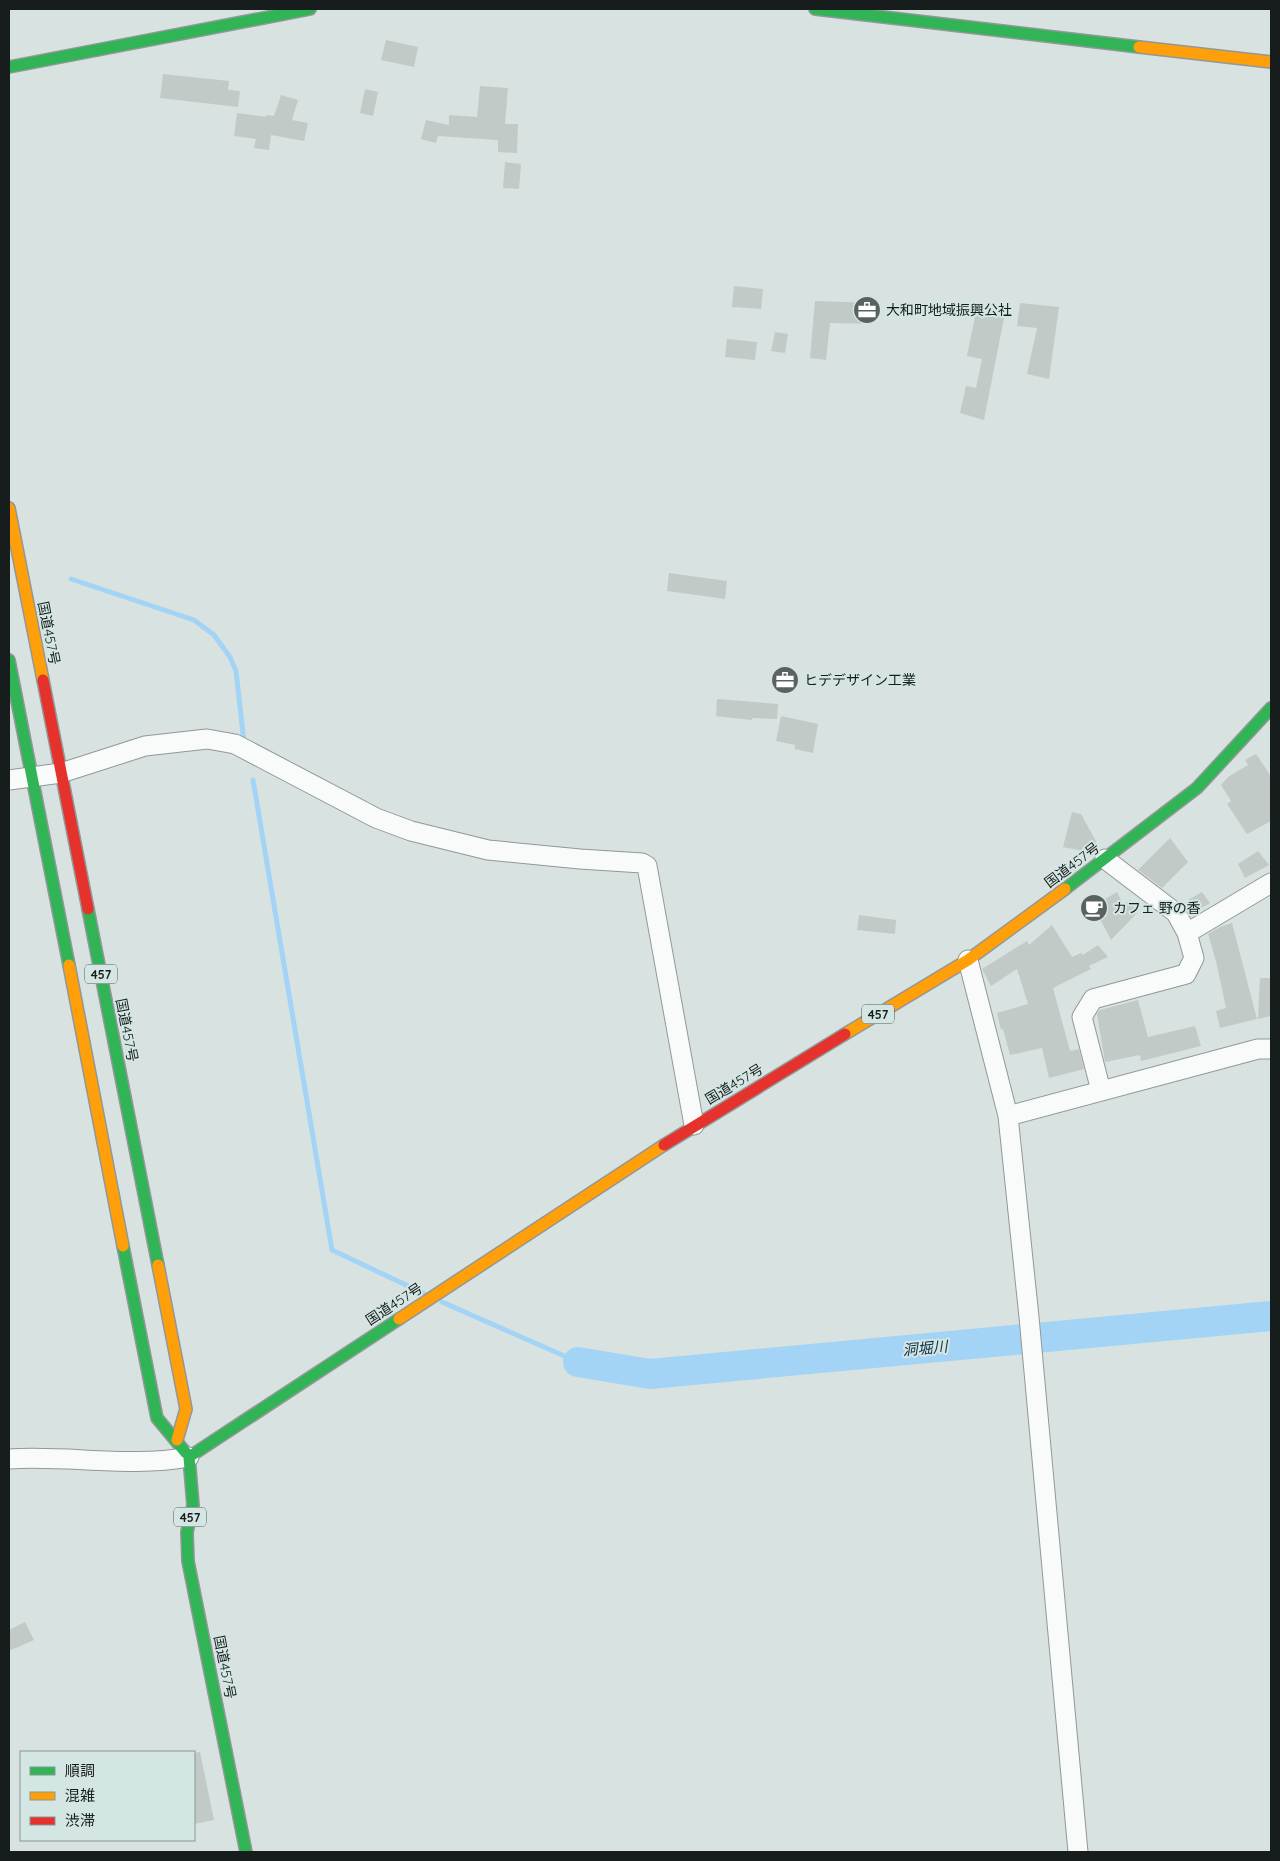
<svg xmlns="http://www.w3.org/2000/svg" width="1280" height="1861" viewBox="0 0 1280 1861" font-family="Quicksand,'Noto Sans JP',sans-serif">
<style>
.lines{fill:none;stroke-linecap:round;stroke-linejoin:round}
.stream{stroke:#a4d4f5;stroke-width:5}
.river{stroke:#a4d4f5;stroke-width:30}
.building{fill:#c2cac8}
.street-casing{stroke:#919897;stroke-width:21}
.fast-casing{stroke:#919897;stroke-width:14}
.slow-casing{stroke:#919897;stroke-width:14}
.jam-casing{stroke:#919897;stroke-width:14}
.street{stroke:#f9fbfa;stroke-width:19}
.fast{stroke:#30b455;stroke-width:11}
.slow{stroke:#ff9f0a;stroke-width:11}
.jam{stroke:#e5322d;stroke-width:11}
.labels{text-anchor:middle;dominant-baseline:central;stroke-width:4;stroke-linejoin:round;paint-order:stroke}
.shield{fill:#d4e6e4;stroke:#4f5958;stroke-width:1}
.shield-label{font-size:12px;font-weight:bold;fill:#161d1c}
.poi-label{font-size:14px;fill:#161d1c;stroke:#d4e6e4;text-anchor:start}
.street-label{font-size:14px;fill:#161d1c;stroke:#d4e6e4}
.water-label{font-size:15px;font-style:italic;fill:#0c3048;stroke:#d4e6e4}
</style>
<rect width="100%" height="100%" fill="#d8e2e0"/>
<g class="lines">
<path class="stream" d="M71,579L194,620L214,635L230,657L236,671L244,743
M253,780L332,1250L423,1293
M442,1302L578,1362"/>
<path class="river" d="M578,1362L650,1374L1271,1316"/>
</g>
<path class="building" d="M386,40L418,47L414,67L381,60Z
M163,74L229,81L228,90L240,91L238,107L160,98Z
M480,86L508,88L505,124H518L517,153L498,152V140L438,136L436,143L421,139L426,120L449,125V115L477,117Z
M365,89L378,92L373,116L360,113Z
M281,95L298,100L292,120L308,123L304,141L271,135L269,150L254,148L256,139L234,136L237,113L266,117V115L274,116Z
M505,162L521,164L519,189L503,188Z
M734,286L763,289L761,309L732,307Z
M815,301L873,303L872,324L830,323L826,360L810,358Z
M1020,303L1059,307L1049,379L1027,374L1037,328L1017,326Z
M977,307L1005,313L984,420L960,413L966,386L976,388L982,359L967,356Z
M775,332L788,334L785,353L771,351Z
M727,339L757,342L755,360L725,357Z
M669,573L727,581L725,599L667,591Z
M717,699L778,704L777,719L752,718V720L716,716Z
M781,716L818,724L813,753L795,749V745L776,741Z
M1256,754L1271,776V821L1247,834L1227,804L1231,801L1221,785L1228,777L1248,765L1245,760Z
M1072,812L1081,814L1096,841L1095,848L1089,852L1063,847Z
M1170,838L1188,862L1162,888L1138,870Z
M1258,851L1269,865L1245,878L1238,864Z
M1117,892L1123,904L1130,900L1137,913L1111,940L1100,919L1107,915L1100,902Z
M1202,892L1210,903L1196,911L1188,900Z
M859,915L896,920L895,934L857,930Z
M1232,923L1257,1019L1220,1028L1216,1011L1226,1008L1216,961L1208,934L1220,927Z
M1052,925L1072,957L1081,953L1083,955L1098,945L1108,957L1089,966L1091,969L1053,988L1070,1051L1079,1049L1084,1069L1049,1078L1042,1048L1010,1055L1003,1029L1001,1030L997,1013L1028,1004L1017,969L991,986L982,969L1027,941L1029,945Z
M1260,978H1271V1016L1258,1019Z
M1138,1000L1148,1037L1195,1026L1201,1046L1141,1061L1140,1055L1105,1062L1097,1014L1100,1010Z
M25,1622L34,1640L9,1651V1630Z
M200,1752L214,1820L194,1824V1753Z"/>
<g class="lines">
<g class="street-casing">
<path id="street" d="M9,780L61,773L145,746L207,739L235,744L376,818L411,831L488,850L580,859L642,863L647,866L694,1125
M1105,859L1176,913L1187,933
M968,960L1008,1116L1029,1317L1078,1852
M1101,1091L1082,1017L1093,999L1186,974L1194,958L1187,933L1271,883
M1008,1116L1258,1049H1271
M9,1459C68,1455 130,1468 189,1457"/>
</g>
<g class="fast-casing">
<path id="fast" d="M815,9L1139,47
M9,67L310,9
M9,660L69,965
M1065,889L1197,788L1271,708
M88,909L158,1265
M123,1246L157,1418L186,1453
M246,1852L188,1561L187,1532L193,1505L189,1457L399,1319"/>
</g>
<g class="slow-casing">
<path id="slow" d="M1139,47L1271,62
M9,508L43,680
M69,965L123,1246
M845,1034L968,960L1065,889
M158,1265L186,1409L177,1440
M399,1319L664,1145"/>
</g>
<g class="jam-casing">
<path id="jam" d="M43,680L88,909
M664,1145L845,1034"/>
</g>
<use href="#street" class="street"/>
<use href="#fast" class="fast"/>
<use href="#slow" class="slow"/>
<use href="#jam" class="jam"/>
</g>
<defs>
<g id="office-disc" transform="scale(1.4375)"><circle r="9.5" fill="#5a6261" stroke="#d4e6e4"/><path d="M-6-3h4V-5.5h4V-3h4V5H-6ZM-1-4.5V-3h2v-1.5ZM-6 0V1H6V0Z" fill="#fff"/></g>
<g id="cafe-disc" transform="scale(1.4375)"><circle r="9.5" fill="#5a6261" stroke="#d4e6e4"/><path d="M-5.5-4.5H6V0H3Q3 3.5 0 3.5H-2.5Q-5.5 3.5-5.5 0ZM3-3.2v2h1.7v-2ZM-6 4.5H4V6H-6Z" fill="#fff"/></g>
</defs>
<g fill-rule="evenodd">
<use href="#office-disc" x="867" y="310"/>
<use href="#office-disc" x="785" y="680"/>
<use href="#cafe-disc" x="1094" y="908"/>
</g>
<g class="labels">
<g class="shield">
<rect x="85" y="964.5" width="32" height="19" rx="4"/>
<rect x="862" y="1004.5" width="32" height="19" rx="4"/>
<rect x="174" y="1507.5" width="32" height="19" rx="4"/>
</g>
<g class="shield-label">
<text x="101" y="974">457</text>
<text x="878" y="1014">457</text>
<text x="190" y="1517">457</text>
</g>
<g class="poi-label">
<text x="886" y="310">大和町地域振興公社</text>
<text x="804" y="680">ヒデデザイン工業</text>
<text x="1113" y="908">カフェ 野の香</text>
</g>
<g class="street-label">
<text transform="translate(49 633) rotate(79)">国道457号</text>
<text transform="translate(1072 865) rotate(-37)">国道457号</text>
<text transform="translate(127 1030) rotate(79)">国道457号</text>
<text transform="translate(734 1084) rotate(-31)">国道457号</text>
<text transform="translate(394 1304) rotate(-33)">国道457号</text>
<text transform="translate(225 1667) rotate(79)">国道457号</text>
</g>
<g class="water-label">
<text transform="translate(925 1348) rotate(-5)">洞堀川</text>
</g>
</g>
<rect width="1280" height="1861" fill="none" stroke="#161d1c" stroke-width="20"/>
<rect x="20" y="1751" width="175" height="90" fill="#d4e6e4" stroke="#889694"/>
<rect x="30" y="1767" width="25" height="8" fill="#30b455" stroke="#889694"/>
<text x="65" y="1776" font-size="15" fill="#161d1c">順調</text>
<rect x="30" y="1792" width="25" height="8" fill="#ff9f0a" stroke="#889694"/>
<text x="65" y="1801" font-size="15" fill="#161d1c">混雑</text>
<rect x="30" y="1817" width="25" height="8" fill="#e5322d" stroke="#889694"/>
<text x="65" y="1826" font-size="15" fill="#161d1c">渋滞</text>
</svg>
